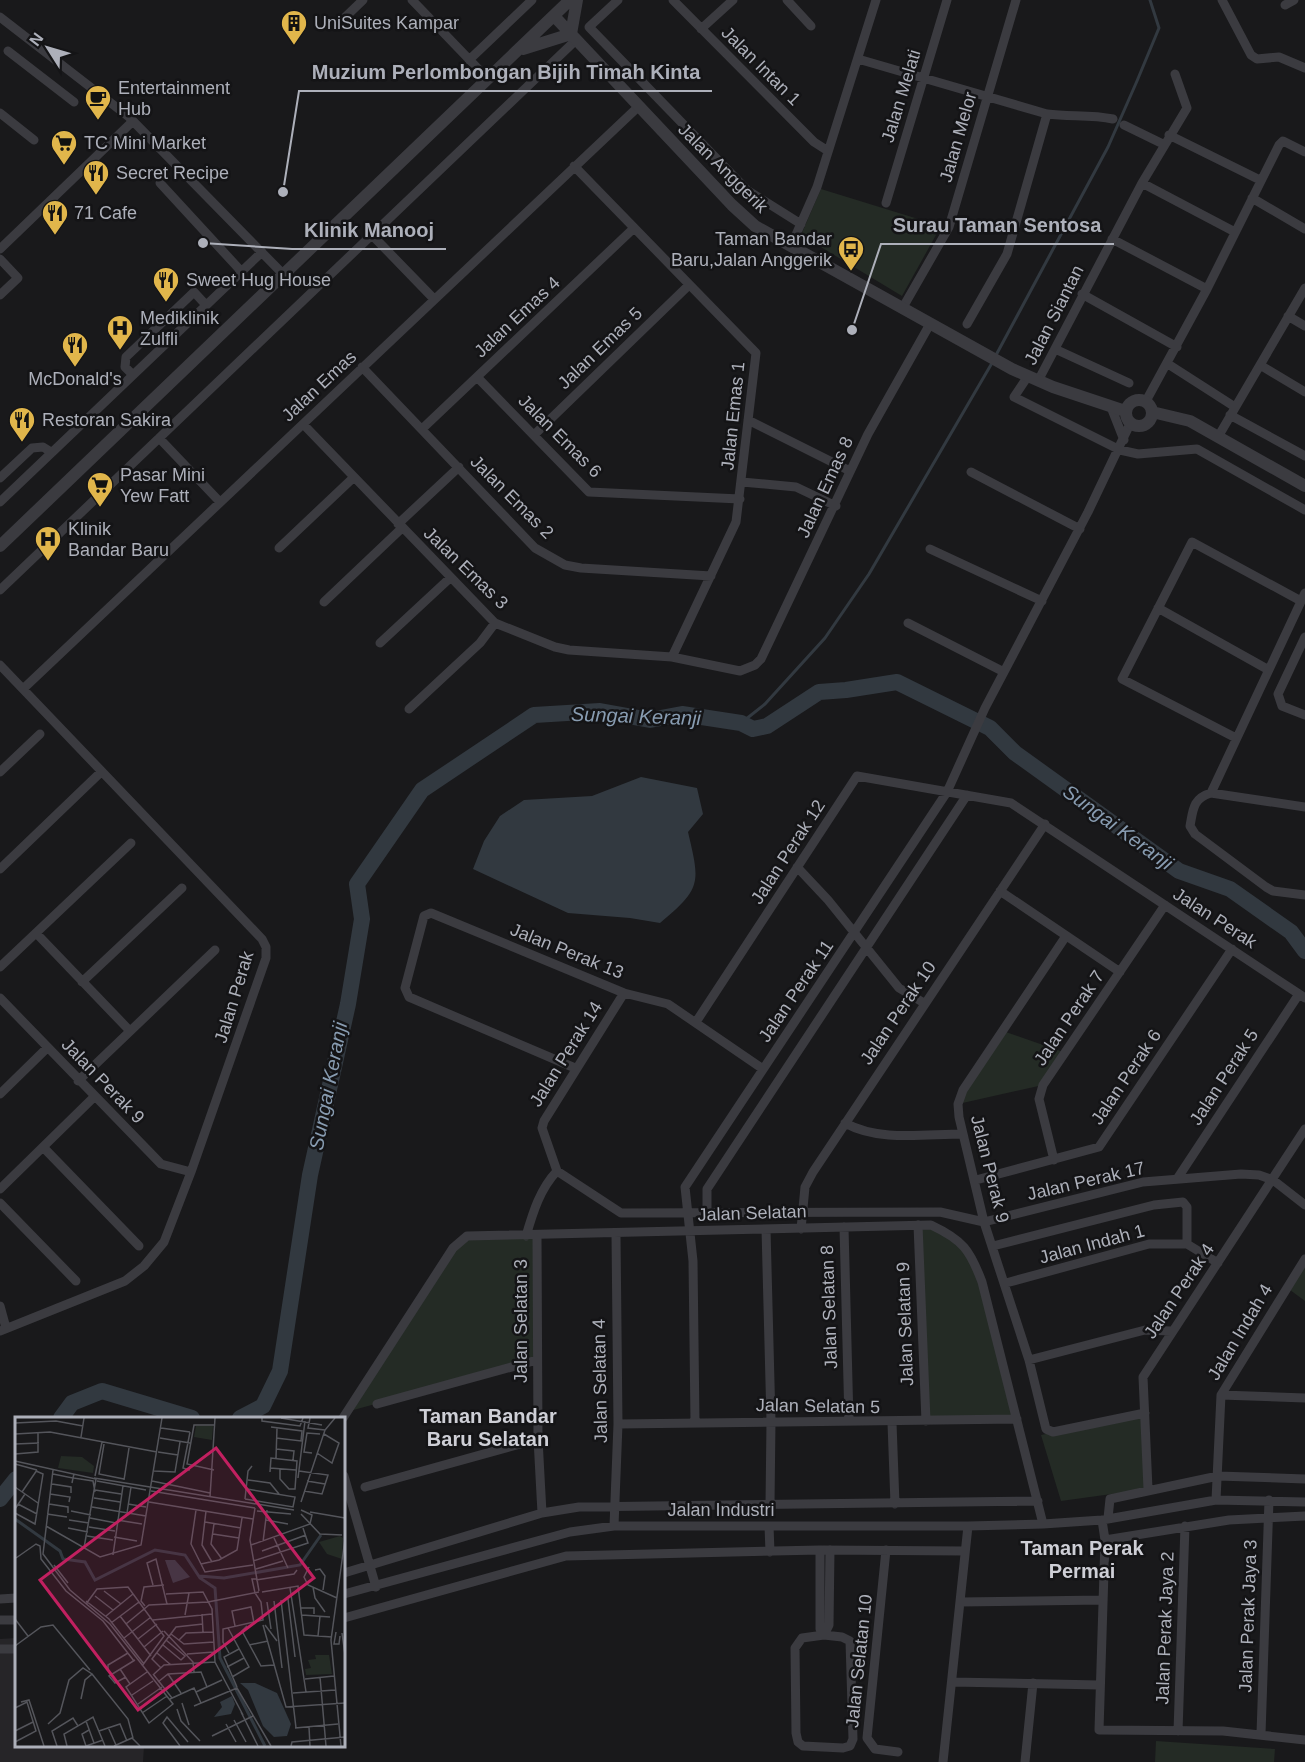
<svg xmlns="http://www.w3.org/2000/svg" width="1305" height="1762" viewBox="0 0 1305 1762" font-family="Arial,sans-serif">
<style>
.built{fill:#262528}
.green{fill:#242b25}
.water{fill:#323940}
.lines{fill:none;stroke-linecap:round;stroke-linejoin:round}
.stream{stroke:#323940;stroke-width:3}
.river{stroke:#323940;stroke-width:16}
.minor{stroke:#3b3b40;stroke-width:9}
.tertiary{stroke:#3b3b40;stroke-width:12}
.labels{text-anchor:middle;dominant-baseline:central;stroke-width:5;stroke-linejoin:round;paint-order:stroke}
.poi-label{font-size:18px;fill:#adb0ba;stroke:#141416;text-anchor:start}
.street-label{font-size:18px;fill:#adb0ba;stroke:#141416}
.water-label{font-size:20px;font-style:italic;fill:#889cb1;stroke:#141416}
.neighbourhood-label{font-size:20px;font-weight:bold;fill:#cecfd6;stroke:#141416}
.inset-river{fill:none;stroke:#323940;stroke-width:3}
.inset-road{fill:none;stroke:#54555b;stroke-width:1.5}
.view{fill:#c12060;fill-opacity:0.15;stroke:#c12060;stroke-width:3}
.inset-edge{fill:none;stroke:#adb0ba;stroke-width:3}
.leader{fill:none;stroke:#adb0ba;stroke-width:2}
.callout-dot{fill:#adb0ba;stroke:#141416;stroke-width:2}
.callout-label{font-size:20px;text-anchor:middle;font-weight:bold;fill:#adb0ba;stroke:#141416;stroke-width:5;stroke-linejoin:round;paint-order:stroke}
</style>
<rect width="100%" height="100%" fill="#19191b"/>
<path class="built" d="M16,1638V1746H144L143,1762H0V1639Z"/>
<path class="green" d="M821,189L941,226L902,296L801,235Z
M1003,1031L1066,1053L1043,1085L958,1104Z
M918,1225H931L971,1254L1017,1419L926,1421Z
M467,1236H537V1360L346,1412L453,1248Z
M1305,1259V1301L1286,1287Z
M1145,1413L1148,1489L1061,1501L1041,1435Z
M1156,1741L1275,1749L1274,1762H1155Z"/>
<path class="water" d="M641,777L697,788L703,814L688,832C700,883 702,888 660,923L630,918L568,913L473,869L484,841L500,816L524,800L592,796Z"/>
<g class="lines">
<path class="stream" d="M995,357L1108,147L1137,81L1159,28L1150,0
M741,723L765,704L825,638L869,574L992,363"/>
<path class="river" d="M61,1418L72,1403L102,1391L192,1418
M240,1418L263,1406L280,1371L310,1175L348,1004L362,919L357,884L422,790L534,715L600,711L650,720L682,714L741,723L753,729L767,726L819,692L846,690L897,682L990,728L1015,753L1179,871L1230,889L1291,932L1305,951
M0,1499L16,1479"/>
<path class="minor" d="M412,0L488,79
M618,0L589,27L747,190L801,224
M673,0L814,142L828,151
M787,0L811,26
M1222,0L1251,55L1257,59L1279,57L1305,68
M1285,5L1294,0
M0,17L129,117L283,274
M337,25L363,0
M701,29L733,0
M8,51L74,102
M858,59L1047,114C1070,117 1091,114 1113,119
M469,60L532,0
M0,113L34,140
M1124,125L1163,144
M1169,135L1260,180
M574,166L756,353L736,522L672,657
M160,183L241,271
M1142,183L1235,232
M1252,198L1305,229
M886,203L947,0
M371,234L434,299
M1112,239L1207,289
M791,246L817,187L876,0
M0,249L133,121
M0,259L18,278L0,295
M1082,294L1177,347
M902,309L949,227L1016,0
M1288,316L1305,326
M967,324L1007,254L1047,114
M1055,349L1129,383
M1168,364L1235,407
M1260,365L1305,392
M362,367L535,548L565,565L581,568L711,576
M133,375L125,367L126,357L194,292L206,305
M1028,376L1014,397L1120,450L1138,454L1197,449L1305,510
M477,377L589,492L740,499
M1038,381L1142,183L1187,108L1175,74
M1146,401L1207,289L1279,145L1283,141L1305,152
M1111,407L1124,440
M1230,415L1305,456
M748,420L850,471
M303,424L495,623L555,647L569,650L672,657L740,671L755,665L761,659L868,434L930,324
M422,429L634,228
M534,435L689,285
M1218,437L1305,288
M159,438L220,502
M971,472L1080,529
M0,478L32,448L43,447L51,452
M742,482L796,487L836,506
M0,502L262,252
M398,524L459,467
M279,548L353,478
M930,549L1042,601
M0,590L576,40
M324,602L402,528
M1158,608L1267,669
M908,623L1004,672
M1305,637L1278,694L1282,706L1305,715
M380,643L450,578
M0,665L262,939L266,947V958L191,1172L164,1242L144,1266L125,1281L0,1331
M23,689L638,107
M409,709L480,643L495,623
M1236,738L1122,679L1192,542L1301,601
M0,772L40,734
M1211,793L1305,593
M1305,807L1211,793C1193,798 1193,810 1190,826L1195,834L1266,887L1273,891L1305,895
M797,867L828,900L899,988L924,1003
M0,869L101,772
M1000,891L1120,972
M36,933L130,1031
M1066,936L963,1090L958,1104L959,1117L984,1222L1029,1360L1046,1429L1053,1432L1145,1413
M0,967L131,843
M82,982L182,888
M624,993L544,1121L542,1128L557,1171L621,1213L940,1212L984,1222L1143,1182L1241,1174L1259,1175L1273,1180L1305,1205
M0,998L161,1164L191,1172
M696,1022L857,776L1011,803L1305,998
M575,1068L409,997L405,988L424,916L431,913L624,993L668,1004L763,1069
M78,1081L215,950
M0,1094L47,1048
M845,1123C879,1142 925,1134 963,1134
M43,1147L139,1246
M1054,1160L1039,1099L1043,1085L1165,905
M1177,1179L1299,994
M976,1180L1099,1147L1232,949
M0,1189L94,1097
M0,1203L76,1281
M707,1211V1189L967,795
M918,1225L926,1421
M844,1227L849,1421
M766,1229L771,1421L770,1504
M801,1229L805,1187L813,1172L1045,824
M526,1236C533,1212 540,1189 557,1171
M537,1236L538,1439L542,1513
M993,1246L1154,1205L1183,1202L1187,1207V1244
M1006,1283L1149,1244H1187L1218,1263
M0,1306L6,1328
M1029,1360L1145,1330L1171,1331
M1221,1395L1305,1398
M377,1404L537,1360
M343,1418L453,1248L467,1236L931,1225C963,1240 970,1250 982,1282L1043,1524
M695,1422L693,1261L685,1187L947,792L985,708L1088,512L1130,424
M892,1423L895,1504
M618,1424L1017,1419
M344,1476L376,1587
M365,1487L538,1439
M1148,1489L1143,1377L1305,1129
M1216,1500L1221,1395L1305,1259
M1108,1518L1110,1499L1218,1476L1305,1479
M1102,1520L1105,1540L1099,1730L1223,1731L1305,1740
M614,1526L618,1424L616,1235
M769,1526L770,1552
M1105,1540L1229,1520L1305,1516
M820,1550V1629L824,1635
M886,1550L867,1738L875,1749L898,1752
M344,1573L542,1513L579,1507L1038,1501
M344,1594L570,1532L614,1526H968L1043,1524L1102,1520L1216,1500L1305,1502
M0,1599L16,1598
M960,1602L1102,1600
M344,1618L566,1556L820,1550L965,1551
M0,1620H16
M824,1635L842,1637L850,1641L853,1739L850,1746L843,1748L803,1746L798,1742L796,1733L795,1648L802,1638Z
M824,1635L829,1625L830,1550
M0,1649H16
M952,1682L1099,1685
M1178,1731L1185,1526
M1261,1734L1269,1500
M943,1762L968,1526
M1025,1762L1033,1683"/>
<path class="tertiary" d="M554,16L732,205L755,226L1012,369L1053,387L1125,411
M571,34L577,0
M523,49L571,34
M1126 413a13 13 0 1 1 26 0a13 13 0 1 1-26 0Z
M1152,412L1190,421L1305,486
M0,546L570,0"/>
</g>
<defs>
<g id="building-pin" transform="scale(1.35)"><path d="M0 17L-7.5 6A9.5 9.5 0 1 1 7.5 6Z" fill="#e1b64b" stroke="#141416"/><path d="M-4-6H4V6H1V3H-1V6H-4ZM-2.5-4.3h1.7v1.8h-1.7ZM.8-4.3h1.7v1.8H.8ZM-2.5-1h1.7V.8h-1.7ZM.8-1h1.7V.8H.8Z" fill="#111"/></g>
<g id="cafe-pin" transform="scale(1.35)"><path d="M0 17L-7.5 6A9.5 9.5 0 1 1 7.5 6Z" fill="#e1b64b" stroke="#141416"/><path d="M-5.5-4.5H6V0H3Q3 3.5 0 3.5H-2.5Q-5.5 3.5-5.5 0ZM3-3.2v2h1.7v-2ZM-6 4.5H4V6H-6Z" fill="#111"/></g>
<g id="supermarket-pin" transform="scale(1.35)"><path d="M0 17L-7.5 6A9.5 9.5 0 1 1 7.5 6Z" fill="#e1b64b" stroke="#141416"/><path d="M-6-5.5h2.5l.6 2H6L4.5 2H-2.5L-4.4-4H-6ZM-1.5 3.2a1.3 1.3 0 1 0 .1 0ZM3 3.2a1.3 1.3 0 1 0 .1 0Z" fill="#111"/></g>
<g id="restaurant-pin" transform="scale(1.35)"><path d="M0 17L-7.5 6A9.5 9.5 0 1 1 7.5 6Z" fill="#e1b64b" stroke="#141416"/><path d="M-5-6h1v4h1v-4h1v4h1v-4h1v5L-1.5 .5V6h-2V.5L-5-1ZM5-6V6H3V1.5H1.5Q1.5-4 5-6Z" fill="#111"/></g>
<g id="bus-pin" transform="scale(1.35)"><path d="M0 17L-7.5 6A9.5 9.5 0 1 1 7.5 6Z" fill="#e1b64b" stroke="#141416"/><path d="M-5-6H5V4H4V6H2V4H-2V6H-4V4H-5ZM-3.5-4V0h7V-4ZM-3.5 1.2v1.5H-2V1.2ZM2 1.2v1.5H3.5V1.2Z" fill="#111"/></g>
<g id="hospital-pin" transform="scale(1.35)"><path d="M0 17L-7.5 6A9.5 9.5 0 1 1 7.5 6Z" fill="#e1b64b" stroke="#141416"/><path d="M-5-5h3v3.5h4V-5h3V5h-3V1.5h-4V5h-3Z" fill="#111"/></g>
</defs>
<g fill-rule="evenodd">
<use href="#building-pin" x="294" y="23"/>
<use href="#cafe-pin" x="98" y="98"/>
<use href="#supermarket-pin" x="64" y="143"/>
<use href="#restaurant-pin" x="96" y="173"/>
<use href="#restaurant-pin" x="55" y="213"/>
<use href="#bus-pin" x="851" y="249"/>
<use href="#restaurant-pin" x="166" y="280"/>
<use href="#hospital-pin" x="120" y="328"/>
<use href="#restaurant-pin" x="75" y="345"/>
<use href="#restaurant-pin" x="22" y="420"/>
<use href="#supermarket-pin" x="100" y="485"/>
<use href="#hospital-pin" x="48" y="539"/>
</g>
<g class="labels">
<g class="poi-label">
<text x="314" y="23">UniSuites Kampar</text>
<text x="118" y="88">Entertainment<tspan x="118" dy="21">Hub</tspan></text>
<text x="84" y="143">TC Mini Market</text>
<text x="116" y="173">Secret Recipe</text>
<text x="74" y="213">71 Cafe</text>
<text x="832" y="239" text-anchor="end">Taman Bandar<tspan x="832" dy="21">Baru,Jalan Anggerik</tspan></text>
<text x="186" y="280">Sweet Hug House</text>
<text x="140" y="318">Mediklinik<tspan x="140" dy="21">Zulfli</tspan></text>
<text x="75" y="379" text-anchor="middle">McDonald's</text>
<text x="42" y="420">Restoran Sakira</text>
<text x="120" y="475">Pasar Mini<tspan x="120" dy="21">Yew Fatt</tspan></text>
<text x="68" y="529">Klinik<tspan x="68" dy="21">Bandar Baru</tspan></text>
</g>
<g class="street-label">
<text transform="translate(761 66) rotate(45)">Jalan Intan 1</text>
<text transform="translate(901 96) rotate(-73)">Jalan Melati</text>
<text transform="translate(958 137) rotate(-74)">Jalan Melor</text>
<text transform="translate(723 168) rotate(45)">Jalan Anggerik</text>
<text transform="translate(1054 315) rotate(-63)">Jalan Siantan</text>
<text transform="translate(517 317) rotate(-43)">Jalan Emas 4</text>
<text transform="translate(600 348) rotate(-44)">Jalan Emas 5</text>
<text transform="translate(319 386) rotate(-43)">Jalan Emas</text>
<text transform="translate(733 416) rotate(-84)">Jalan Emas 1</text>
<text transform="translate(560 436) rotate(45)">Jalan Emas 6</text>
<text transform="translate(825 487) rotate(-65)">Jalan Emas 8</text>
<text transform="translate(512 497) rotate(45)">Jalan Emas 2</text>
<text transform="translate(466 568) rotate(44)">Jalan Emas 3</text>
<text transform="translate(788 852) rotate(-57)">Jalan Perak 12</text>
<text transform="translate(1215 918) rotate(33)">Jalan Perak</text>
<text transform="translate(567 951) rotate(22)">Jalan Perak 13</text>
<text transform="translate(796 991) rotate(-56)">Jalan Perak 11</text>
<text transform="translate(234 997) rotate(-73)">Jalan Perak</text>
<text transform="translate(898 1013) rotate(-56)">Jalan Perak 10</text>
<text transform="translate(1069 1018) rotate(-56)">Jalan Perak 7</text>
<text transform="translate(566 1054) rotate(-58)">Jalan Perak 14</text>
<text transform="translate(1126 1077) rotate(-56)">Jalan Perak 6</text>
<text transform="translate(1224 1077) rotate(-57)">Jalan Perak 5</text>
<text transform="translate(103 1081) rotate(46)">Jalan Perak 9</text>
<text transform="translate(990 1169) rotate(76)">Jalan Perak 9</text>
<text transform="translate(1086 1181) rotate(-13)">Jalan Perak 17</text>
<text transform="translate(752 1213) rotate(-2)">Jalan Selatan</text>
<text transform="translate(1092 1244) rotate(-15)">Jalan Indah 1</text>
<text transform="translate(1179 1291) rotate(-56)">Jalan Perak 4</text>
<text transform="translate(829 1307) rotate(-92)">Jalan Selatan 8</text>
<text transform="translate(521 1321) rotate(-90)">Jalan Selatan 3</text>
<text transform="translate(905 1324) rotate(-92)">Jalan Selatan 9</text>
<text transform="translate(1240 1332) rotate(-59)">Jalan Indah 4</text>
<text transform="translate(600 1381) rotate(-91)">Jalan Selatan 4</text>
<text transform="translate(818 1406) rotate(1)">Jalan Selatan 5</text>
<text x="721" y="1510">Jalan Industri</text>
<text transform="translate(1248 1616) rotate(-88)">Jalan Perak Jaya 3</text>
<text transform="translate(1165 1628) rotate(-88)">Jalan Perak Jaya 2</text>
<text transform="translate(859 1661) rotate(-84)">Jalan Selatan 10</text>
</g>
<g class="water-label">
<text transform="translate(636 716) rotate(2)">Sungai Keranji</text>
<text transform="translate(1118 827) rotate(36)">Sungai Keranji</text>
<text transform="translate(328 1086) rotate(-79)">Sungai Keranji</text>
</g>
<g class="neighbourhood-label">
<text x="488" y="1416">Taman Bandar<tspan x="488" dy="23">Baru Selatan</tspan></text>
<text x="1082" y="1548">Taman Perak<tspan x="1082" dy="23">Permai</tspan></text>
</g>
</g>
<g transform="translate(15 1417)">
<rect width="330" height="330" fill="#19191b"/>
<path d="M181,9H198L197,23L179,20ZM46,39L67,40L79,49L78,56L43,51ZM325,119L328,121L327,142L312,137L304,125ZM300,238H314L317,257L291,258L290,252L296,251L293,243L301,242Z" fill="#242b25"/>
<path d="M150,143H160L175,160L158,166ZM225,266H240L262,276L276,307L272,319L259,320L248,309L233,273ZM217,279L220,287L216,297L199,300L207,290L205,285Z" fill="#323940"/>
<path class="inset-river" d="M0,102L45,134L48,142L70,145L80,163L140,133L170,138L185,161L200,171L205,241L250,329M184,159L209,161L285,148L306,118"/>
<path class="inset-road" d="M247,1V4L285,9L288,1M266,1L307,8M295,1L293,11L310,13M0,6L41,4L68,9M256,10L287,14L286,24L261,21M146,11L175,15M175,15L168,51L174,53L175,49M0,17L35,15L142,35M66,20L69,1M145,21L175,26M0,27L24,26M89,27L84,57L109,62M261,32L279,34L278,43M143,35L163,38M297,36L289,35L292,16L305,17M302,36L317,46L324,26L309,17M0,37L23,35V15M261,41L262,11M0,44L81,62L69,131M0,47L22,53M255,51L281,53M38,53L28,137L55,173L95,207L158,287L134,306L111,270L132,255M199,53L172,47L179,8H200M139,54L160,55L165,25M284,54L313,58L307,77L289,74M255,55L256,41L282,44L280,72H274L265,62V52M38,57L58,61L57,66M59,57L58,61L78,64L80,75M80,59L87,25M79,61L279,93M283,61L290,4M109,63L114,31M233,63L255,66L264,77M82,64L131,73M137,64L195,76M292,64L310,67M37,67L56,70V76M0,70L23,86M80,73L106,77M136,74L240,91M7,75L22,53M35,77L55,80L54,85M195,80L200,1M79,81L105,85M230,82L278,90L280,80L232,72M230,82L233,54L237,49M134,85L238,102M286,85L310,13L320,1M3,87L22,97M34,87L53,90V96M113,87L131,90M77,90L131,99M240,91L235,123L244,174M0,92L10,77M181,93L176,127L190,155L238,148M56,94L76,98M191,94L187,128L197,145M242,94L276,97M295,95L330,101M0,96L20,107L28,57L21,54M112,96L116,70M32,97L52,100M286,97L305,117L327,118M75,101L101,106M54,103L74,106M102,103L127,107M251,103L273,107M190,105L226,111M199,107L196,127L207,142M31,109L85,140L126,128L147,1M74,110L100,114M53,111L73,115M198,117L224,121M72,119L98,123M99,120L122,124M259,121L273,151M248,125L252,93M236,128L295,107L297,98L286,93M247,134L291,118M98,138L108,69M1,141L21,127L25,129L26,142L51,174L88,204L119,244M238,144L293,126L288,111M186,147L204,143L222,133L227,101M39,148L53,166M294,150L289,160L293,168L322,181M241,152L268,144M300,153L305,152L310,159L308,173M241,163L279,157L282,153M138,168L132,146L141,142L152,187M298,170L300,181L310,195M275,171L291,275M89,174L106,187M247,175L283,169L289,218L317,220M151,177L188,175L197,192L200,245L228,298M80,179L98,193M273,182L280,240M266,183L281,311M71,184L94,202L129,247M259,184L267,251M252,185L256,212M71,187L82,172L113,170L149,219L127,249M130,189L126,184L129,170L149,168M286,191H299V197M187,197L188,215M170,198L174,176M287,198L315,200M91,199L118,177M105,199L136,239M0,202L13,219M138,203L197,197M96,206L124,185M111,207L134,188L193,185L244,175M248,208L271,290L330,286M250,208L262,224M220,209L217,194L236,190L239,206M232,209L227,214L246,249L259,248M213,211L234,250L217,260M149,214L178,245L179,255M321,215L319,227H324L325,219M327,216L330,238M156,217L169,227L199,225M303,219L305,199M109,221L136,200M123,222L142,207M151,223L170,239L166,243M164,223L171,216L198,215M148,228L166,243M234,228L253,224M0,229L26,210L38,208L75,253M129,230L148,214M142,236L156,248M214,236L208,225V212L248,203L246,185L240,176L237,162H241M172,237L199,235M212,250L229,241M146,251L137,242L161,210L188,207M93,252V248L113,236M105,252L115,267M77,257L113,302L118,321M138,257L157,281M139,257L149,248L200,245M153,257L166,276M111,260L100,266L94,259L120,243M305,260L311,329M290,262L319,259M143,265L153,257L186,255L192,270M222,270L209,240L224,232M181,275L207,263M278,276L320,273M117,278L138,264M155,282L179,271L186,286M6,285L14,283L29,329M167,286L174,308M123,287L147,270M179,289L222,271L256,329M0,291L12,285L21,314L0,325M162,292L166,304L185,324M226,295L243,329M127,296L152,279M219,303L231,325M71,304L79,326M33,307L45,296L54,263L68,251L77,257L70,263L66,282M211,307L221,325M93,310L101,328M294,310L295,329M280,311L323,307M0,314L18,305M84,314L105,307L112,324M197,319L238,299M42,329L37,314L58,301L63,309M52,329L49,317L78,300L90,329M71,329L67,317L74,313M71,329L88,323M99,329L117,321L125,329M165,329L148,306L152,300L173,325M276,329L277,325L330,320M326,329L316,223L330,122"/>
<path class="view" d="M201,31L299,161L123,293L25,163Z"/>
<rect width="330" height="330" class="inset-edge"/>
</g>
<path class="leader" d="M283 192L299 91H712M852 330L881 244H1114M203 243L292 249H446"/>
<g class="callout-dot">
<circle cx="283" cy="192" r="6"/>
<circle cx="852" cy="330" r="6"/>
<circle cx="203" cy="243" r="6"/>
</g>
<g class="callout-label">
<text x="506" y="79">Muzium Perlombongan Bijih Timah Kinta</text>
<text x="997" y="232">Surau Taman Sentosa</text>
<text x="369" y="237">Klinik Manooj</text>
</g>
<g transform="translate(48 48) rotate(307)" stroke="#141416" stroke-width="4.5" paint-order="stroke">
<path d="M0-4.5L10 22L0 15L-10 22Z" fill="#adb0ba"/>
<text y="-9" font-size="16" font-weight="bold" text-anchor="middle" fill="#adb0ba">N</text>
</g>
</svg>
